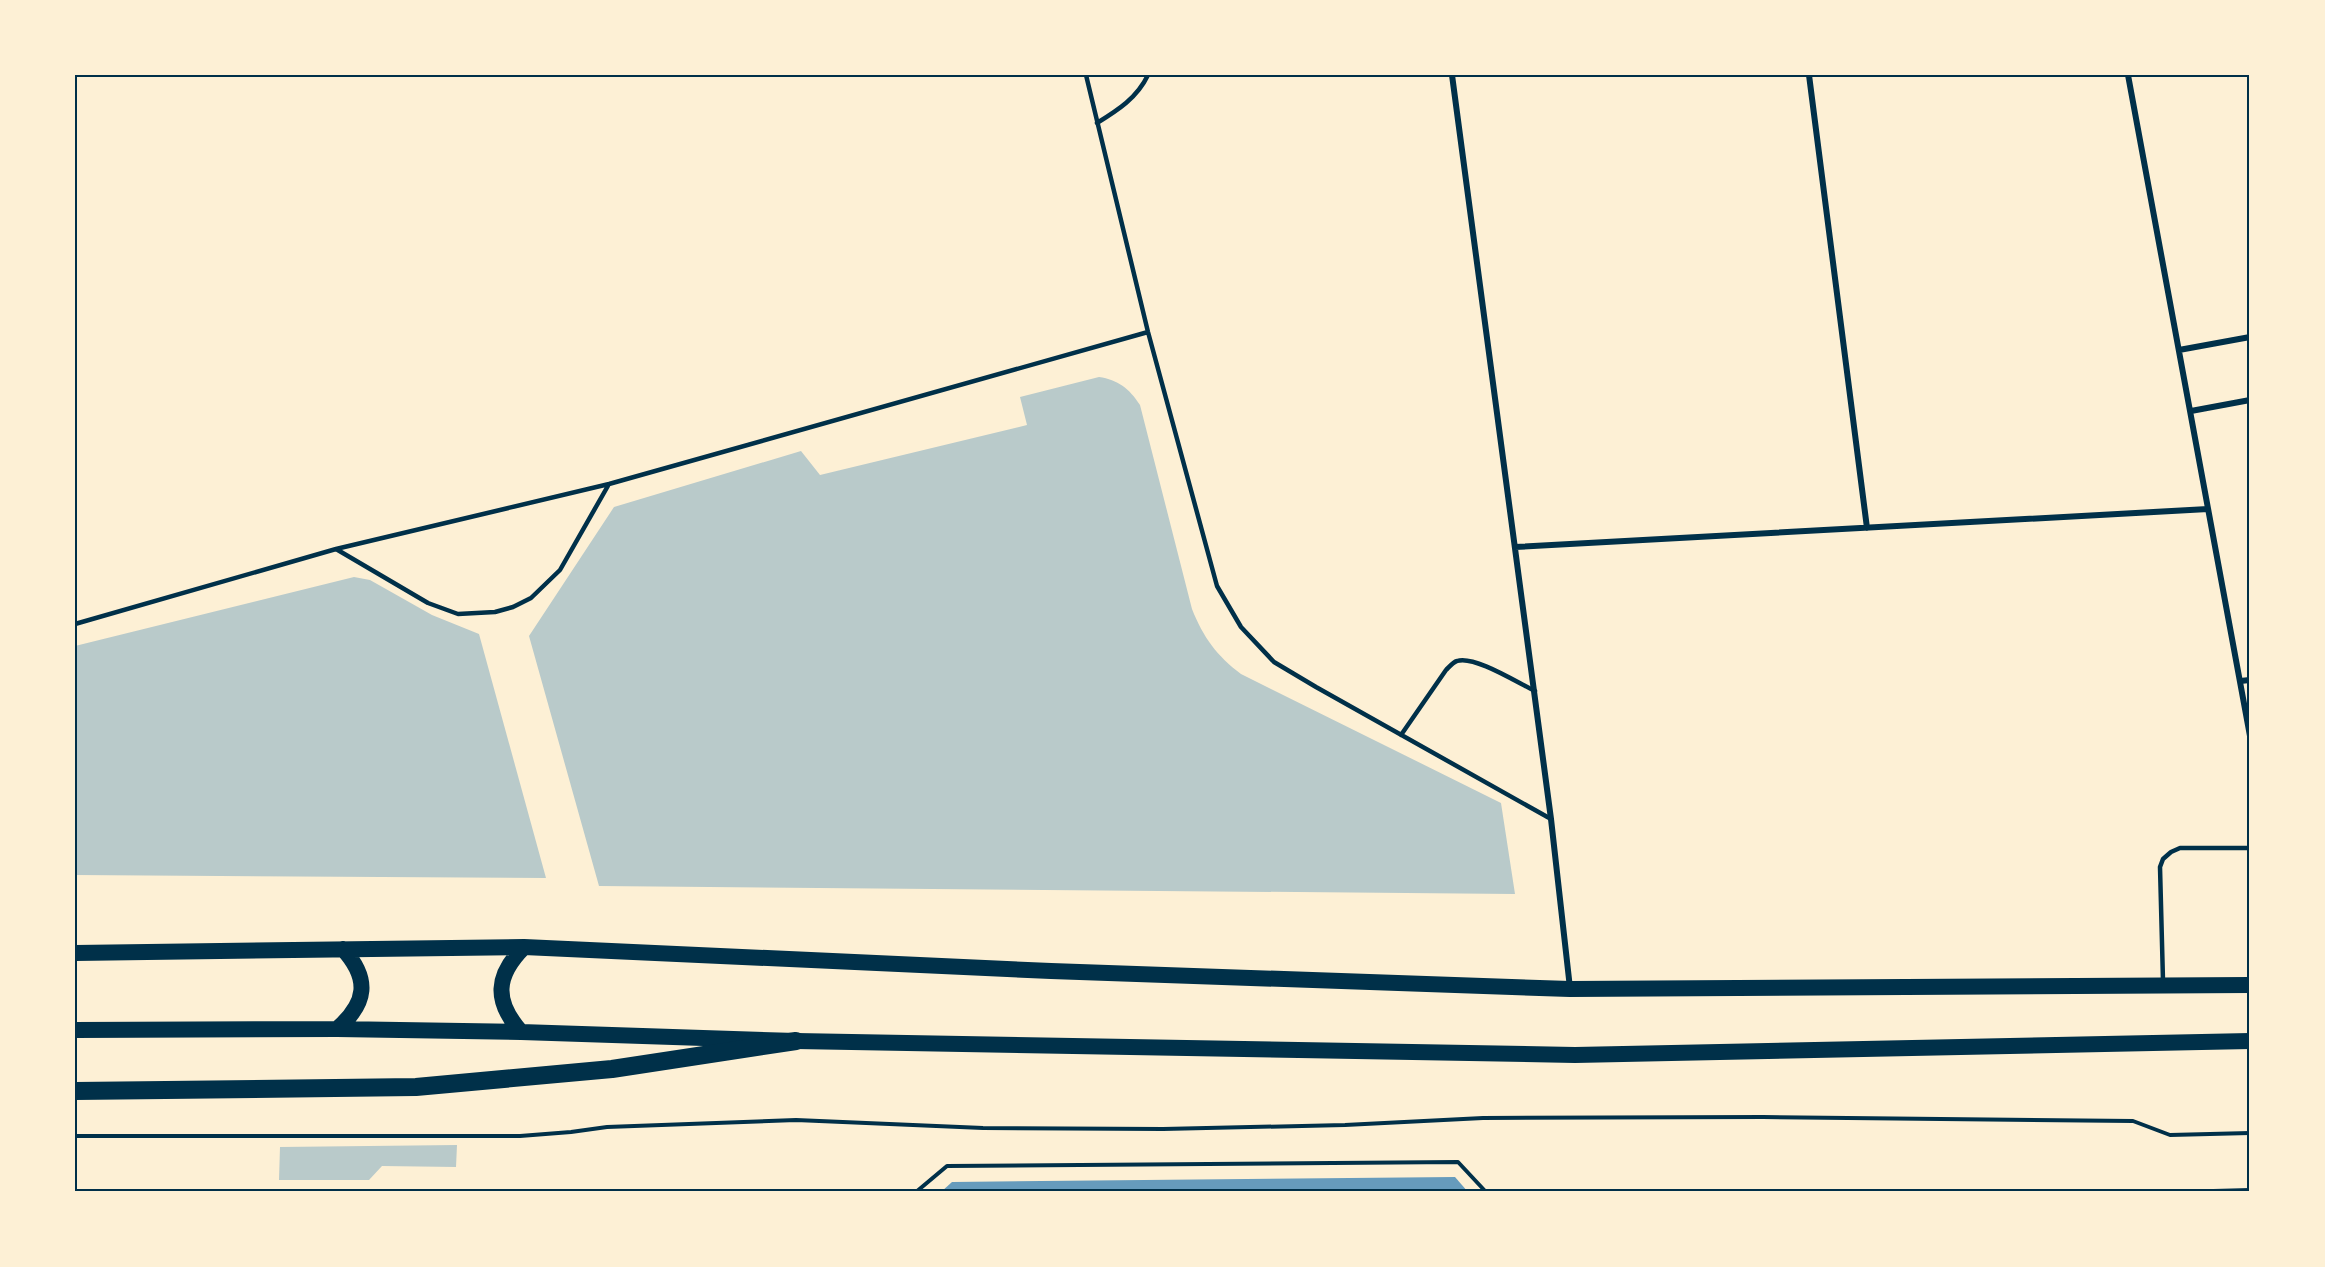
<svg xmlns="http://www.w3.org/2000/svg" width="2325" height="1267" viewBox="0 0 2325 1267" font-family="'Roboto Condensed',sans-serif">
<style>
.green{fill:#b9caca}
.water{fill:#669bbc}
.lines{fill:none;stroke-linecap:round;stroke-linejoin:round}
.path{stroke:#003049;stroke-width:4}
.service{stroke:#003049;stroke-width:4.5}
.minor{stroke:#003049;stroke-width:6}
.trunk{stroke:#003049;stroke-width:16}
.motorway{stroke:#003049;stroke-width:18}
.neatline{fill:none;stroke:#003049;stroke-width:2}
</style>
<rect width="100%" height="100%" fill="#fdf0d5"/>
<path class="green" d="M1099,377C1118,380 1129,388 1140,405L1192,609C1203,637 1217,656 1241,674L1501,803L1515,894L599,886L529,636L614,507L801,451L820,475L1027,425L1020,397Z
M354,577L370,580L432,615L479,634L546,878L75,875V646Z
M457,1145L456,1167L382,1166L369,1180H279L280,1147Z"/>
<path class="water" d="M1455,1177L1468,1192H941L952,1182Z"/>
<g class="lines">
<path class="path" d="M75,1136H520L571,1132L607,1127L796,1120L983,1128L1163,1129L1345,1125L1483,1118L1763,1117L2133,1121L2170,1135L2250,1133
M916,1192L947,1166L1458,1162L1486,1192
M2177,1192L2250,1190"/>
<path class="service" d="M1086,75L1148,332L1217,586L1241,627L1274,662L1316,687L1551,819
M1097,123C1118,110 1137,98 1148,75
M336,549L428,603L458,614L495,612L513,607L531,598L560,570L609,484
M75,624L336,549L609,484L1148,332
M1401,735L1446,670C1449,667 1453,662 1457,661C1474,655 1518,683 1535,691
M2163,981L2160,867L2163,859L2171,852L2180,848H2250"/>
<path class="minor" d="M1452,75L1551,819L1570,988
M1809,75L1867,528
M2128,75L2250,736
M2179,350L2250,337
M2191,411L2250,400
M1515,547L2208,509
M2240,681L2250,680"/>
<path class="trunk" d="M75,953L524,947L1051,971L1570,989L2250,985
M337,1029C367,1003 370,979 343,949
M75,1030L337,1029L521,1032L796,1041L1575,1055L2250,1041
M521,1032C494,1001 495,976 524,947"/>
<path class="motorway" d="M75,1091L416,1087L612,1069L796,1041"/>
</g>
<rect width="2325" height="1267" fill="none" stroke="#fdf0d5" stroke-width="153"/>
<rect x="76" y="76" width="2172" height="1114" class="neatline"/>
</svg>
